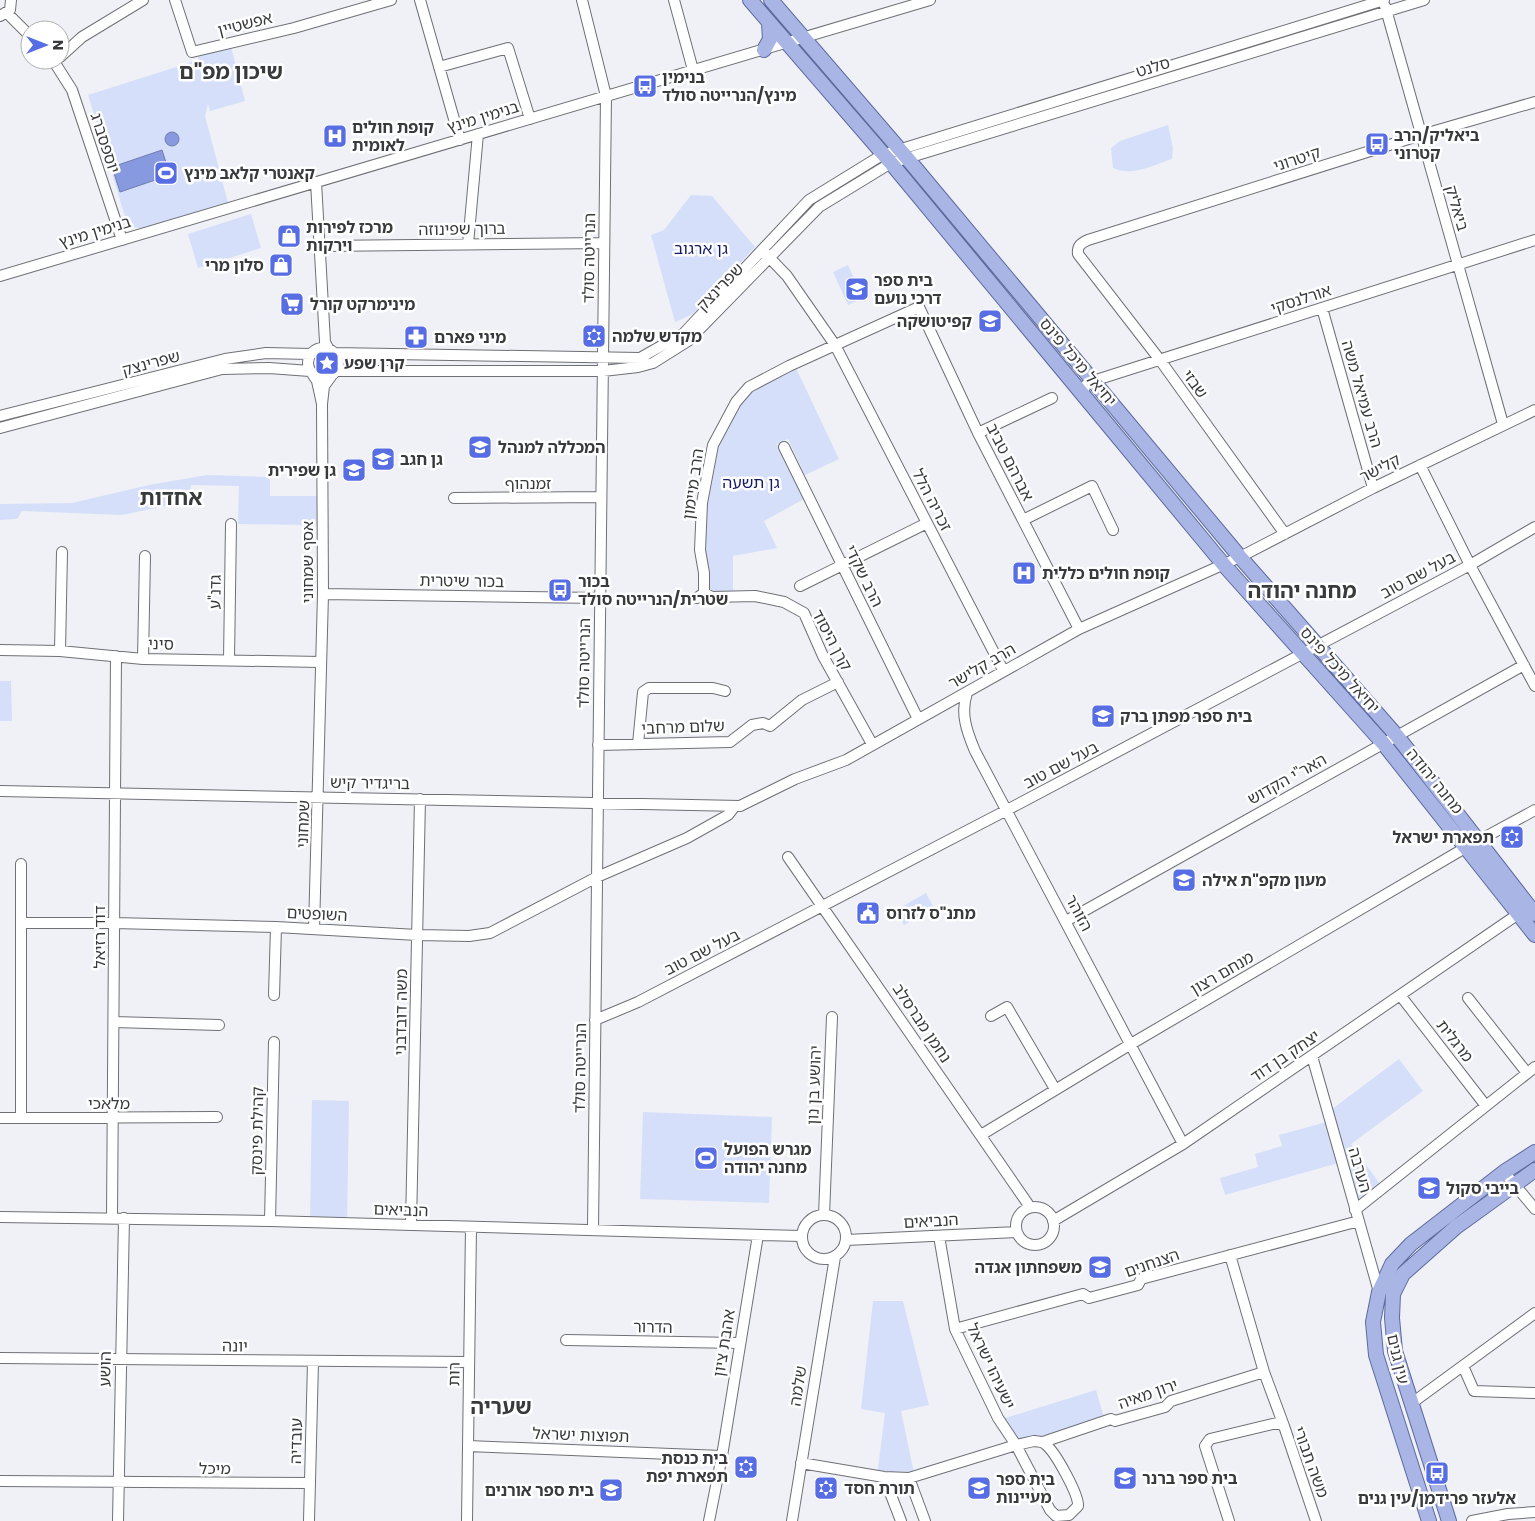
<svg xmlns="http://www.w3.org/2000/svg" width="1535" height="1521" viewBox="0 0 1535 1521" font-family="Poppins,'Noto Sans Hebrew',sans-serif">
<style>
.green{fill:#d6dffa}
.water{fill:#879adf;stroke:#707dae}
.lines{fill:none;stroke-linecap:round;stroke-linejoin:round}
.minor-casing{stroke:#6e7074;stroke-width:12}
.major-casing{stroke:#5d6a9e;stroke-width:16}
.minor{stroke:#fff;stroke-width:10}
.major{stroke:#a9b5e4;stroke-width:14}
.labels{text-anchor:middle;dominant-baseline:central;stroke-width:5;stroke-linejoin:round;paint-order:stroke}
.street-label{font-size:16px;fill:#393a3c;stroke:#fff}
.poi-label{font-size:16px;font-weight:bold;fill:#393a3c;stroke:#fff;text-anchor:start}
.park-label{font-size:16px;fill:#161b69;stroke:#fff}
.district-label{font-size:21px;font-weight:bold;fill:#393a3c;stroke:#fff}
</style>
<rect width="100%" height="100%" fill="#eff1f7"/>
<path class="green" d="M231,47L245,101L210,111L208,104L205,116L228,203L144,228H137L127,223L88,95L198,60L200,67L198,56Z
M1168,125L1173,148L1172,159C1154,165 1132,177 1113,168L1111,148L1120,141Z
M691,195L712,196L755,247L693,314L675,322L651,235L664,230Z
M251,214L261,248L198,268L188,234Z
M848,265L863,298L848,305L833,272Z
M796,368L839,459L805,475L788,439L777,444L804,499L764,521L777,548L733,556V592L713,594L708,592L704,551L706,505L716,446L739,404L751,392Z
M207,475L270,477V496H320L319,525L238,524L239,486L191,485L190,501L122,515L22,511L17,519L0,520V504L72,503L149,485Z
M0,681H11L12,721H0Z
M926,893L934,908L904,925L896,910Z
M1399,1059L1423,1091L1351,1144L1383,1188L1355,1210L1342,1162L1225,1195L1220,1178L1258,1167L1255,1154L1282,1146L1279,1135L1330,1121L1328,1112Z
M312,1100L349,1101L347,1223L310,1222Z
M643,1112L772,1117L769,1203L640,1199Z
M873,1301H903L929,1405L901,1411L915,1478L877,1476L885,1413L861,1409Z
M1096,1390L1103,1414L1111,1419L1016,1445L999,1420Z"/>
<path class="water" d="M165 139a7 7 0 1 1 14 0a7 7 0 1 1-14 0Z
M162,150L170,175L120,192L112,167Z"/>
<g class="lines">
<g class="minor-casing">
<path id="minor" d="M175,0L192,52L294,28L391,0
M420,0L460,140
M582,0L606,96L593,1230
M674,0L693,70
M1385,6L1503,424
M7,13L30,36
M0,16L10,10L11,0
M60,57L82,37L143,0
M53,60L72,90L122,240
M439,67L508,48L530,119
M316,182L325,342L329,350
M468,244L478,134
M320,246L604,243
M765,253L787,276L835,345L1003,670
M0,276L930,0
M1322,308L1373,488
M308 363a15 15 0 1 1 30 0a15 15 0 1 1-30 0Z
M334,353L640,358L684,333L809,200L882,155L1384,0
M336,371H603L638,367L653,363L688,341L819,207L891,163L1424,0
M313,375L317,381L322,404L324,386L332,375
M1082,394L1086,385L1093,381L1535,240
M0,416L225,359L266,353L311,354
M0,428L222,369L269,368L310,371
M978,433L1052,398
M784,447L918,719
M1420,465L1470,565L1535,686
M454,498L601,497
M1023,520L1092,486L1113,530
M1285,534L1160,360L1078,254C1077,246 1081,243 1088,240L1421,135L1535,102
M800,586L927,523
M704,593L712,597L755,596L784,602L804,613L823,656L872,744
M323,594L600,598
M697,598L704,593V573L700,550L702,503L713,445L736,402L749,387L789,366L919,307L978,433L1079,629
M0,650L60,651L143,659L321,662
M60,651L62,552
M143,659L145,556
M229,660L231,524
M967,693C960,713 967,732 975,751L1183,1144
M638,744L643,692L649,688H713L725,691
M598,745L730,742L752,725L763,723L770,726L802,700L838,682
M0,791L740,806L795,779L846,760L1079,629L1240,557L1373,488L1535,410
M1475,847L1478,841L1535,810
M788,857L1030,1207
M21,864V1118
M1066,921L1524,665
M21,923H114L276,927L417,935L469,936L490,933L597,877L687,838L728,815L735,806
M314,929L323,594L322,404
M274,995L276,927
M1400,995L1486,1106
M1468,998L1527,1073
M991,1016L1007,1007L1055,1089
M595,1020L638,1002L1007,810L1470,565L1535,527
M114,1022L219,1025
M1312,1056L1379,1292
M0,1118L217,1117
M981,1135L1131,1044L1470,845
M1504,1172L1535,1209
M1016 1226a19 19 0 1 1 38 0a19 19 0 1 1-38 0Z
M1355,1210L1535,1067
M802 1237a22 22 0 1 1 44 0a22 22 0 1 1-44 0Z
M824,1215L832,1017
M0,1217L270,1221L801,1236
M112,1218L116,656
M270,1221L274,1042
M1053,1221L1183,1144L1524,910
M411,1225L420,799
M846,1240L1017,1232
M1230,1255L1264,1372L1284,1426
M955,1329L1083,1294L1089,1298L1138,1285L1141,1279L1359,1221
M566,1340L739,1343
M0,1358L469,1362
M1463,1366L1474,1391L1535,1393
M1412,1403L1535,1313
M1034,1441C1039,1442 1042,1441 1045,1444C1055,1451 1079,1495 1078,1506L1069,1515L1056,1516L1050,1510L1016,1445Z
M1043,1442L1111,1419L1115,1421L1165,1407L1171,1401L1264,1372
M468,1446L722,1456
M801,1463L884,1477L909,1478L1016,1445L998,1418L955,1329L939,1236
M884,1477L901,1521
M909,1478L925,1521
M0,1481L310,1483
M118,1521L124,1218
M309,1521L313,1362
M467,1521L471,1227
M709,1521L722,1456L758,1235
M792,1521L835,1257
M1229,1521L1205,1446L1210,1439L1277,1423L1284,1426L1316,1521
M1472,1521L1508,1514L1535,1512"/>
</g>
<g class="major-casing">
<path id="major" d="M750,0L891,163L1224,565L1383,743L1535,935
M771,0L907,158L1240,557L1397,736L1535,914
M764,50L770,39L769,23
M1429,1521L1376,1355L1373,1322L1379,1292L1392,1264L1411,1244L1504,1172L1535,1152
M1449,1521L1395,1351L1392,1318L1393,1294L1403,1274L1456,1227L1535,1170"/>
</g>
<use href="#minor" class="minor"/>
<use href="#major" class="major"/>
</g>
<defs>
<g id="bus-square" transform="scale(1.25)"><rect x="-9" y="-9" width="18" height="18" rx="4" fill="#576de3" stroke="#fff"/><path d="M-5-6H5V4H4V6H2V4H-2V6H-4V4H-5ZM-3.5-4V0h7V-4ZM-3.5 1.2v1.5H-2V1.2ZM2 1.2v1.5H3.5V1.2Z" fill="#fff"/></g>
<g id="hospital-square" transform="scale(1.25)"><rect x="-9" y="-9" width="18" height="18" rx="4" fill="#576de3" stroke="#fff"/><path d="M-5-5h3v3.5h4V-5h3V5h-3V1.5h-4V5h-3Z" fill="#fff"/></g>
<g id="stadium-square" transform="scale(1.25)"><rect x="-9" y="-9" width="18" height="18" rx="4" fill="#576de3" stroke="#fff"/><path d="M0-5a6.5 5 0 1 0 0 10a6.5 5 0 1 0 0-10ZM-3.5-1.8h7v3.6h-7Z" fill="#fff"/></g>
<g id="shop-square" transform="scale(1.25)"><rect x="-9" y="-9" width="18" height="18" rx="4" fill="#576de3" stroke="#fff"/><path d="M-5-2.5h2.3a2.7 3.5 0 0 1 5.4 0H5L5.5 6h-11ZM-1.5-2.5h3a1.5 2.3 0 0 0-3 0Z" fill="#fff"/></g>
<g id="school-square" transform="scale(1.25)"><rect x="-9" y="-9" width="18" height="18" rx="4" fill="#576de3" stroke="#fff"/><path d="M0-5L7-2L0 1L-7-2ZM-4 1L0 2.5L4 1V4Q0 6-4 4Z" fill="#fff"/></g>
<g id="supermarket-square" transform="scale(1.25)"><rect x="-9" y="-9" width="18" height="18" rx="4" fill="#576de3" stroke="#fff"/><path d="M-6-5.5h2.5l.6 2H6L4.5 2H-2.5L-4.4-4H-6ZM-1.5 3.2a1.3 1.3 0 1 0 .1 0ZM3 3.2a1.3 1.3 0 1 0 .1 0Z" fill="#fff"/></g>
<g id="synagogue-square" transform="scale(1.25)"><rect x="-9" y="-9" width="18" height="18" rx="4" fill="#576de3" stroke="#fff"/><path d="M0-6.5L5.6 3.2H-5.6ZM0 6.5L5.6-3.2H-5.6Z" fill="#fff"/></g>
<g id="pharmacy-square" transform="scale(1.25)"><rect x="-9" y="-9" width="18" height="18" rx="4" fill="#576de3" stroke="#fff"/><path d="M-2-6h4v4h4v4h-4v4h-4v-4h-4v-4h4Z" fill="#fff"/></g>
<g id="sight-square" transform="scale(1.25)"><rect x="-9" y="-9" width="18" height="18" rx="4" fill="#576de3" stroke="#fff"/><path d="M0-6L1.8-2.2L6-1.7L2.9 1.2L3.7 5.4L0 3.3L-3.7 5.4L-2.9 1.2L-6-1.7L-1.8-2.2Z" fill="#fff"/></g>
<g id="university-square" transform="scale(1.25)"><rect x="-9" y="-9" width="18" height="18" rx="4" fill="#576de3" stroke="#fff"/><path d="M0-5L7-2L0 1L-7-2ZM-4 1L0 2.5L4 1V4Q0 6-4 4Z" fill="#fff"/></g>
<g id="civic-square" transform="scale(1.25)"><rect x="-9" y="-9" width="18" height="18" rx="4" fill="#576de3" stroke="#fff"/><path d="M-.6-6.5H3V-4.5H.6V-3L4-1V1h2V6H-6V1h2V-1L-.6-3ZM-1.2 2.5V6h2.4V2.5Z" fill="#fff"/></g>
</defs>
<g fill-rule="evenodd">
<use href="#bus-square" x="645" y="86"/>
<use href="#hospital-square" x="335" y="136"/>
<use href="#bus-square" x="1377" y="144"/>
<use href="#stadium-square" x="166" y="173"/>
<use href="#shop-square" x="289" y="236"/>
<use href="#shop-square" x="281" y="265"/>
<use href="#school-square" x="857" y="289"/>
<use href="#supermarket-square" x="292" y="304"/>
<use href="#school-square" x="990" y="321"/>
<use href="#synagogue-square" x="594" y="336"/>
<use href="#pharmacy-square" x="416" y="337"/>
<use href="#sight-square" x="327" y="363"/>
<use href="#university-square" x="480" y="447"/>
<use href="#school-square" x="383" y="459"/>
<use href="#school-square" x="354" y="470"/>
<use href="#hospital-square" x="1024" y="573"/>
<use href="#bus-square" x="560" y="590"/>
<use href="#school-square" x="1103" y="716"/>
<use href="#synagogue-square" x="1512" y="837"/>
<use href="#school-square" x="1184" y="880"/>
<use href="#civic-square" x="868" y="913"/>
<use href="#stadium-square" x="706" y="1158"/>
<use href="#school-square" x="1429" y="1188"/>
<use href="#school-square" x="1100" y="1267"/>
<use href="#synagogue-square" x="746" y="1467"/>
<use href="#bus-square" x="1437" y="1473"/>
<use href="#school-square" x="1125" y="1478"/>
<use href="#synagogue-square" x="826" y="1488"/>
<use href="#school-square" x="979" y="1488"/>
<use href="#school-square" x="611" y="1490"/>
</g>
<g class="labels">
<g class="street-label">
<text transform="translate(245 24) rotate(-14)">אפשטיין</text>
<text transform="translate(1153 67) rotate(-17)">סלנט</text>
<text transform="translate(483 117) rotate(-17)">בנימין מינץ</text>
<text transform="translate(105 143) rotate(72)">יוספסברג</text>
<text transform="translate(1297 159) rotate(-18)">קיטרוני</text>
<text transform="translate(1457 208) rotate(74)">ביאליק</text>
<text transform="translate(462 229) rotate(-1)">ברוך שפינוזה</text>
<text transform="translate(95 232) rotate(-17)">בנימין מינץ</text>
<text transform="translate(589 258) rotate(-89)">הנרייטה סולד</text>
<text transform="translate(720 287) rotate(-46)">שפרינצק</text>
<text transform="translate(1301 299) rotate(-18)">אורלנסקי</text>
<text transform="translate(1078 362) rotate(50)">יחיאל מיכל פינס</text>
<text transform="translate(151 363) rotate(-15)">שפרינצק</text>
<text transform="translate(1195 384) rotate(54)">שבזי</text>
<text transform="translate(1362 394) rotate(74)">הרב עמיאל משה</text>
<text transform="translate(1010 462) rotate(63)">אברהם טביב</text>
<text transform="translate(1380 468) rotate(-27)">קלישר</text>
<text x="528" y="483">זמנהוף</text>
<text transform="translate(693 484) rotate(-82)">הרב מיימון</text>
<text transform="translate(932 500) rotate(63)">זכריה הלל</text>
<text transform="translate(307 562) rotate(-90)">אסף שמחוני</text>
<text transform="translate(1418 575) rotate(-28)">בעל שם טוב</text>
<text transform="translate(864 576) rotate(64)">הרב שקדי</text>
<text transform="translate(462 581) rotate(1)">בכור שיטרית</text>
<text transform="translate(215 592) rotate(-89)">גדנ"ע</text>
<text transform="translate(832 640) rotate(62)">קרן היסוד</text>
<text transform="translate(161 644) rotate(1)">סיני</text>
<text transform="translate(584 663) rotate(-89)">הנרייטה סולד</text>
<text transform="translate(982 666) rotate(-30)">הרב קלישר</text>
<text transform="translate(1340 670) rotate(48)">יחיאל מיכל פינס</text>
<text transform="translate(683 727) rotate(-2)">שלום מרחבי</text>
<text transform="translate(1061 765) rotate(-28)">בעל שם טוב</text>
<text transform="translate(1287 779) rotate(-29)">האר"י הקדוש</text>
<text transform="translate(1435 781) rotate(51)">מחנה יהודה</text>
<text transform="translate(370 783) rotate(1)">בריגדיר קיש</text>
<text transform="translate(303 824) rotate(-88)">שמחוני</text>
<text transform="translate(1079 913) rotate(62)">הזוהר</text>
<text transform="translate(317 914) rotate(3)">השופטים</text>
<text transform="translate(99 937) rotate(-90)">דוד רזיאל</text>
<text transform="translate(702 952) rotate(-27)">בעל שם טוב</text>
<text transform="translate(1222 973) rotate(-30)">מנחם רצון</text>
<text transform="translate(401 1012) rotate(-89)">משה דובדבני</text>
<text transform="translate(922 1023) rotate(56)">נחמן מברסלב</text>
<text transform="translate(1455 1041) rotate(52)">מרגלית</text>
<text transform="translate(1285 1056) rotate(-34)">יצחק בן דוד</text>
<text transform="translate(580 1068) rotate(-89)">הנרייטה סולד</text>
<text transform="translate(814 1085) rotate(-88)">יהושע בן נון</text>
<text x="109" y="1103">מלאכי</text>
<text transform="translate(257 1131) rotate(-89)">קהילת פינסק</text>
<text transform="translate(1360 1170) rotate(74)">הערבה</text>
<text transform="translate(401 1210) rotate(2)">הנביאים</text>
<text transform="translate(931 1221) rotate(-3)">הנביאים</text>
<text transform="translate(1152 1263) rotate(-19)">הצנחנים</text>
<text transform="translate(653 1327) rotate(1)">הדרור</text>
<text transform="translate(724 1343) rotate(-81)">אהבת ציון</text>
<text transform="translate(235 1346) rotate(1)">יונה</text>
<text transform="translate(1398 1359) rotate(77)">עין גנים</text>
<text transform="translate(991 1366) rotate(65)">ישעיהו ישראל</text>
<text transform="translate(105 1369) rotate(-89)">הושע</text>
<text transform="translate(454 1374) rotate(-89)">רות</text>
<text transform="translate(798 1386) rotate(-81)">שלמה</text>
<text transform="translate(1148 1394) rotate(-19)">ירון מאיה</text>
<text transform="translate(581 1435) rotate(2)">תפוצות ישראל</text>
<text transform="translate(296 1441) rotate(-89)">עובדיה</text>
<text transform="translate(1311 1462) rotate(70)">משה תבורי</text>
<text x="215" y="1468">מיכל</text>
</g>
<g class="poi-label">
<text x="662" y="77">בנימין<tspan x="662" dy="18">מינץ/הנרייטה סולד</tspan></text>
<text x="352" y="127">קופת חולים<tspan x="352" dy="18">לאומית</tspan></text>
<text x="1394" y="135">ביאליק/הרב<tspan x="1394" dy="18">קטרוני</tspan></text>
<text x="184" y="173">קאנטרי קלאב מינץ</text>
<text x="306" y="227">מרכז לפירות<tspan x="306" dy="18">וירקות</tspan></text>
<text x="264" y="265" text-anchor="end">סלון מרי</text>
<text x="874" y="280">בית ספר<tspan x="874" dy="18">דרכי נועם</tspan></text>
<text x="310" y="304">מינימרקט קורל</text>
<text x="972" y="321" text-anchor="end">קפיטושקה</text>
<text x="612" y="336">מקדש שלמה</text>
<text x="434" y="337">מיני פארם</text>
<text x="344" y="363">קרן שפע</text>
<text x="498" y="447">המכללה למנהל</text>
<text x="400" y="459">גן חגב</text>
<text x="336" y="470" text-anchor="end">גן שפירית</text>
<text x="1042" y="573">קופת חולים כללית</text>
<text x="578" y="581">בכור<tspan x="578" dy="18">שטרית/הנרייטה סולד</tspan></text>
<text x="1120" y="716">בית ספר מפתן ברק</text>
<text x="1494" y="837" text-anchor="end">תפארת ישראל</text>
<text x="1202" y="880">מעון מקפ"ת אילה</text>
<text x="886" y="913">מתנ"ס לזרוס</text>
<text x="724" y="1149">מגרש הפועל<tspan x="724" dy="18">מחנה יהודה</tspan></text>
<text x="1446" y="1188">בייבי סקול</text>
<text x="1082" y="1267" text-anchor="end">משפחתון אגדה</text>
<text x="728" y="1458" text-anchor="end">בית כנסת<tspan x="728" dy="18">תפארת יפת</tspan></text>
<text x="1142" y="1478">בית ספר ברנר</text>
<text x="996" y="1479">בית ספר<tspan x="996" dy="18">מעיינות</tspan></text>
<text x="844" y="1488">תורת חסד</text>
<text x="594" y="1490" text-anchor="end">בית ספר אורנים</text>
<text x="1437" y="1498" text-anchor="middle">אלעזר פרידמן/עין גנים</text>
</g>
<g class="park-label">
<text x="701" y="248">גן ארגוב</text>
<text x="751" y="482">גן תשעה</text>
</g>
<g class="district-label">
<text x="231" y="71">שיכון מפ"ם</text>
<text x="171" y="497">אחדות</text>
<text x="1302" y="590">מחנה יהודה</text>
<text x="501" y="1406">שעריה</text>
</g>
</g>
<g transform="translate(45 45) rotate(90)"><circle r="24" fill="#ffffff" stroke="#b0b0b1"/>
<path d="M0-4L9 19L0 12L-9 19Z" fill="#576de3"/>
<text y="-8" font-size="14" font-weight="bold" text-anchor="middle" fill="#393a3c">N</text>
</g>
</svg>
